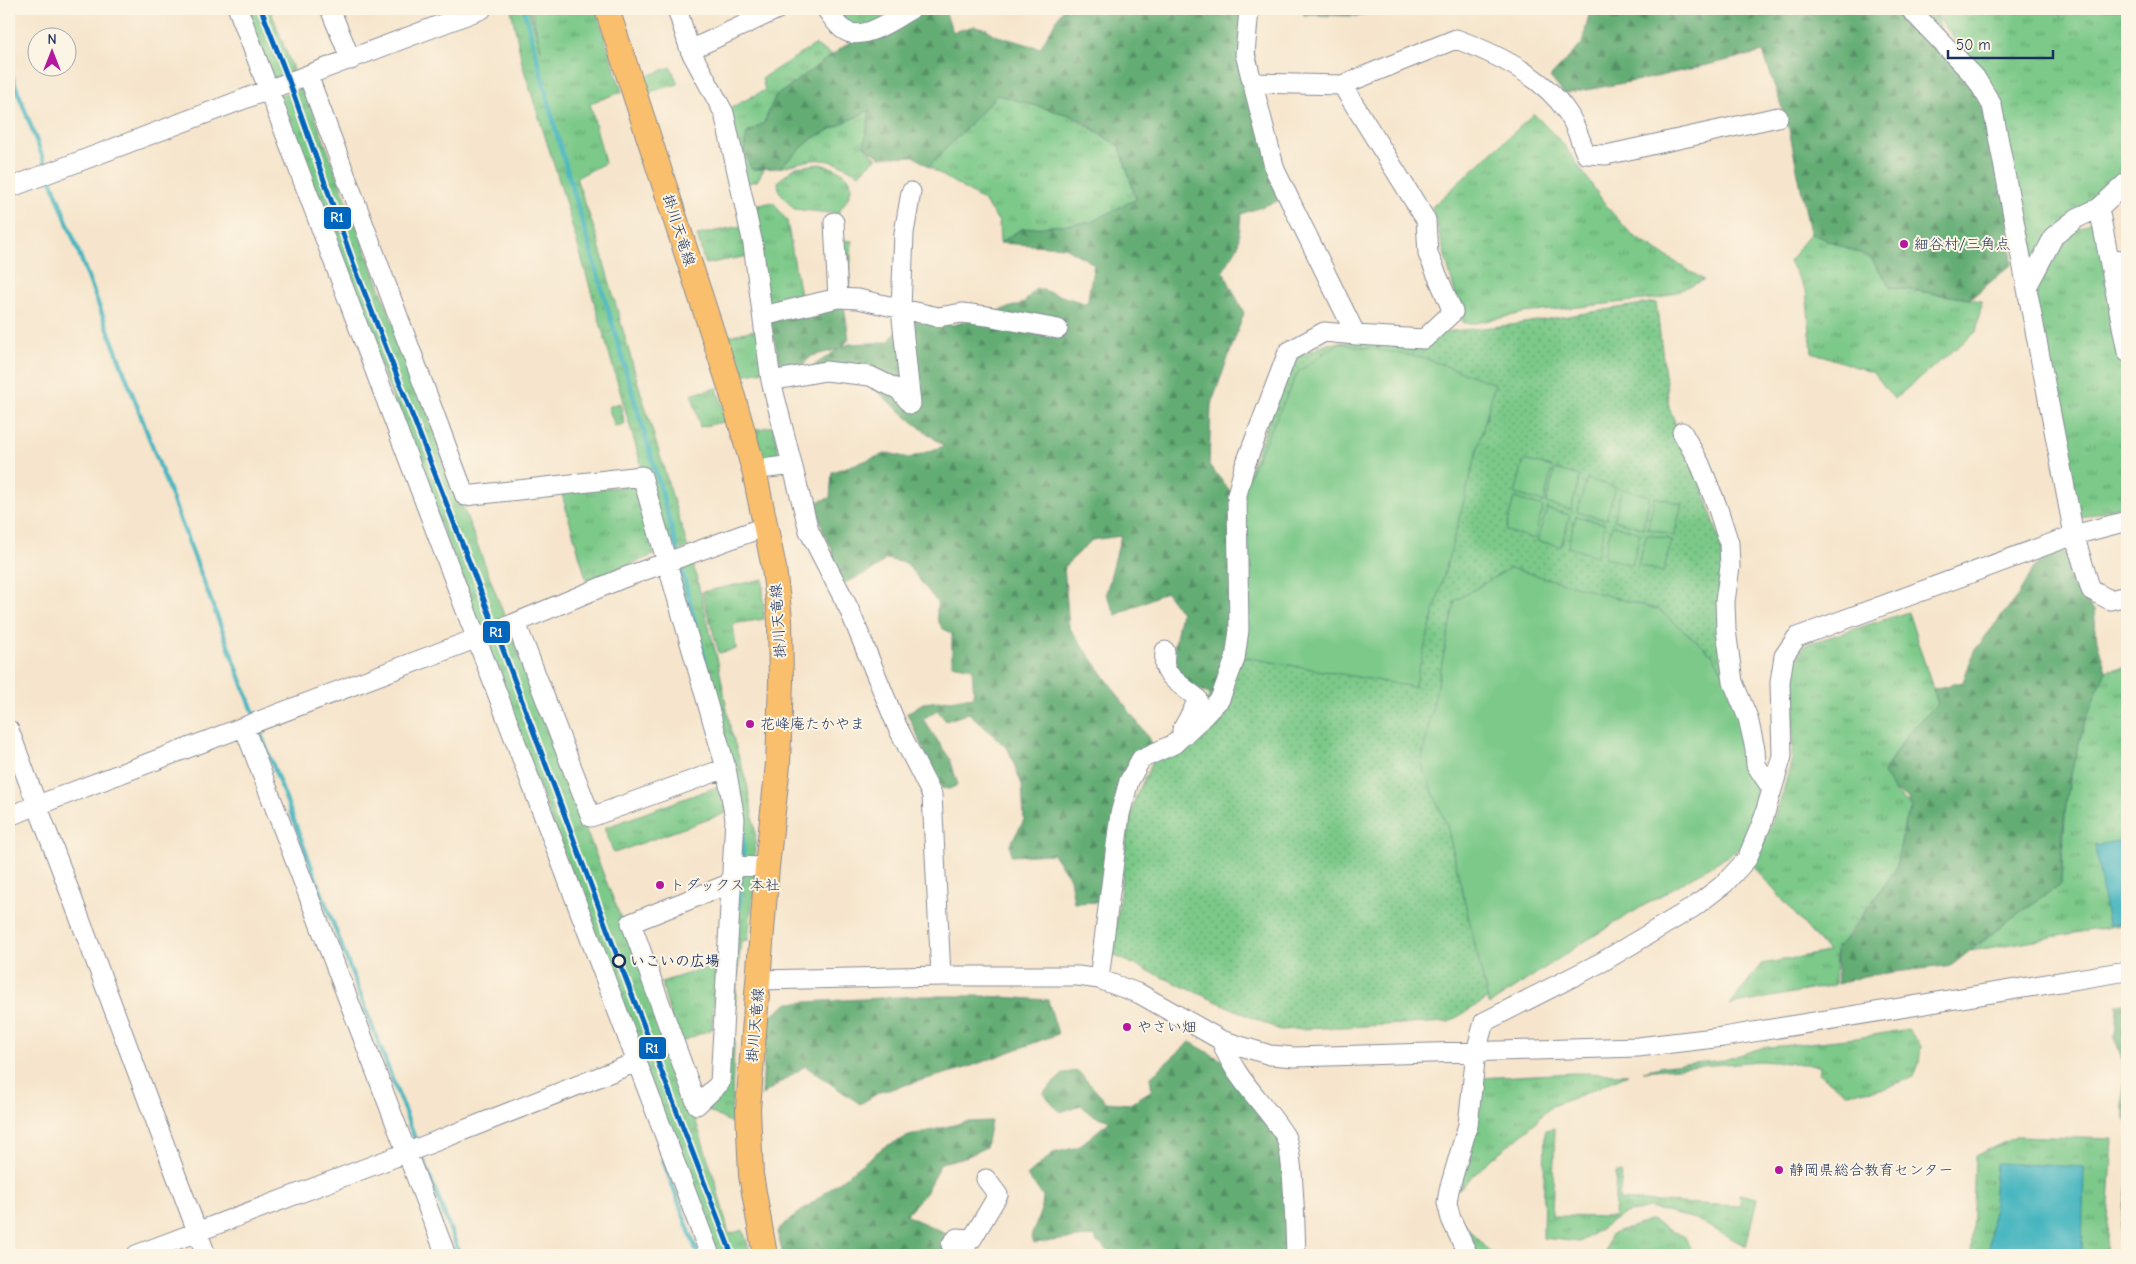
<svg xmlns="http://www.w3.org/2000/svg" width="2136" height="1264" viewBox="0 0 2136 1264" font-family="'Comic Neue','Klee One',sans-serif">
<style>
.grass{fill:url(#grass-tufts);stroke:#4b7c74}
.forest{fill:url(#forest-firs);stroke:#406e6a}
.park{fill:url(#park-dots);stroke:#4b7c74}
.pitch{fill:#7bc989;stroke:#4b7c74}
.water{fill:#47b6c0;stroke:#31728f}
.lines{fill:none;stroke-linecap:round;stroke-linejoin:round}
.stream{stroke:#47b6c0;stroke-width:4.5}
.minor-casing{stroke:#888a95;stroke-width:21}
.major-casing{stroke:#888a95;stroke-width:26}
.minor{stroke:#fff;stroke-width:19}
.major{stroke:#f9bf6d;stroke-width:24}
.rail-1-casing{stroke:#fcf5e5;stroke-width:9}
.rail-1{stroke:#0065bd;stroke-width:5}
.poi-dot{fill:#b5179e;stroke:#fcf5e5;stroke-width:2}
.stop-dot{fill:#fcf5e5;stroke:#1b2f5e;stroke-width:2.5}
.labels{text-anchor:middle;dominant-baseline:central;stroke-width:4;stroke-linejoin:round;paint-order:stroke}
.street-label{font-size:15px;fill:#1b2f5e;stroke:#fcf5e5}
.poi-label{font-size:15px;fill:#1b2f5e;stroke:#fcf5e5;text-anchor:start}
.stop-label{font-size:15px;font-weight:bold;fill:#1b2f5e;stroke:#fcf5e5;text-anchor:start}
.line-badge{stroke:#fcf5e5;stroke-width:2}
.badge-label{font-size:14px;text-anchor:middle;font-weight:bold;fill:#fff}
</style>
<defs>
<pattern id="grass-tufts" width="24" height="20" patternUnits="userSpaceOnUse" patternTransform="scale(1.25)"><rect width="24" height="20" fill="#7bc989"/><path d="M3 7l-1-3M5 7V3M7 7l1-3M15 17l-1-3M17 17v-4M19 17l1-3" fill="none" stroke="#64a473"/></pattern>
<pattern id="forest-firs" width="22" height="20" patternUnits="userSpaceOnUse" patternTransform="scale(1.25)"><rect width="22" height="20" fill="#64ad75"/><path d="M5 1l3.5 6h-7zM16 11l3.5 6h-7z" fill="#528d63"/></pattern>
<pattern id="park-dots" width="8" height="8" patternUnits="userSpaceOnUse" patternTransform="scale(1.25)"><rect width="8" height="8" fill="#7bc989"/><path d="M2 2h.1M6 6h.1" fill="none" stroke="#64a473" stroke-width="1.8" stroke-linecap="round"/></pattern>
</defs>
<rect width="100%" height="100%" fill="#fcf5e5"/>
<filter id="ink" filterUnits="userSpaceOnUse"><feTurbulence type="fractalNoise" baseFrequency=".02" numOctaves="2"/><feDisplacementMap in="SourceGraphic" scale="10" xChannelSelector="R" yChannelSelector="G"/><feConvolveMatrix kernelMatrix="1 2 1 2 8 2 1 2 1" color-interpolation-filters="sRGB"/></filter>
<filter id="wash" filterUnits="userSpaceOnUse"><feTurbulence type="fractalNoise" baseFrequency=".0096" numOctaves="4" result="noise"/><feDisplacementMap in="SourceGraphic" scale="20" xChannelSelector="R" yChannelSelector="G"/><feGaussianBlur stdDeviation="1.12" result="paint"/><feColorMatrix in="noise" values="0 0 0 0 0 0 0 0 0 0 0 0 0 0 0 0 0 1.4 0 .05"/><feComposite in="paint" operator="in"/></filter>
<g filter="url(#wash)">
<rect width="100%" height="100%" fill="#f6e5cc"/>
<path class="grass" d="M244,9H270L294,72L274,78L258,48Z
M511,9H529L541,49L531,9H596L622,92L590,103L605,163L576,178L596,234L637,380L688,548L667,554L561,187L523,67Z
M849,9H876L884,19L853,34L842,17Z
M1937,9H2122L2127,11V178L2052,245L2101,215L2127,354V504L2077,519L2024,269L1996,124L1952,35L1936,16Z
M815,45L832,55L775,97L764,123L747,133L751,169H764L757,181L747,183L728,109L765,90L762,78Z
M671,67L678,84L646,93L642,78Z
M304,88L578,810L673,1050L716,1184L729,1234L743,1230L751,1255H715L279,95Z
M998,91L1072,116L1120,147L1136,199L1091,225L1021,229L1000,243L999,222L984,201L929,167Z
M870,110L864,146L877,158L859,174C824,154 816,158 779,168L813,138Z
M1534,114L1565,146L1607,207L1632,235L1704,280L1661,298L1524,313L1476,323H1463L1432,207Z
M820,164C836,169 856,173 850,193C848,200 841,207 838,214L794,209L779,191L778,181L796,167Z
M773,202L787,221L801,301L769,307L754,206Z
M740,226L748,256L705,264L697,235Z
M1810,233L1870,257L1891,287L1982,301L1976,332L1894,399L1874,373L1812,352L1806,291L1789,262Z
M839,240L852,241L849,285L841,284Z
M758,329L763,371L736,376L724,337Z
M717,388L727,421L700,427L692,394Z
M620,403L625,424L615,426L608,407Z
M773,426L780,459L760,458L754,430Z
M636,486L654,555L587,582L561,491Z
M692,560L718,662L731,731L747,784L755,829V881L748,940L741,941L736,993L731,1123L696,1104L720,1083L736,829L672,565Z
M763,579L764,619L733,624L736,649L719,653L702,592Z
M1908,612L1938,704L1908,733L1883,773L1893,789L1912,808L1905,821L1896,869L1836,951L1835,985L1730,1005L1761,964L1828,952L1754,867L1782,796L1792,758L1794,667L1804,645Z
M2127,667V924L1971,951L2013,917L2061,884L2066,800L2070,774L2099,672Z
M724,784L726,813L614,853L604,828Z
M716,965L712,1029L678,1043L661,982Z
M1908,1029L1921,1046L1919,1063L1914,1077L1883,1089L1846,1093L1818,1073L1820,1065L1759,1061L1643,1071L1664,1066L1724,1060L1761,1048L1857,1038Z
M1573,1073L1628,1074L1579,1096L1552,1106L1524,1133L1492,1158L1458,1190L1479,1078Z
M1555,1128L1552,1216L1614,1217L1616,1173H1622L1619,1200L1740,1206L1739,1194L1757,1198L1746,1246L1695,1219L1649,1208L1622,1215L1580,1242L1543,1238L1545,1130Z
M2018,1136L2113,1139L2106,1255H1971L1975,1156Z
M1455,1214L1493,1255H1467Z
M1651,1220L1685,1237L1693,1255H1604L1610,1235Z"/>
<path class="forest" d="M920,9H944L953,32L975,26L987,29L994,35L1040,48L1063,9H1245L1281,200L1241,214L1238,246L1223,271L1244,313L1211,405L1209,465L1232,493L1239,630L1220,699L1179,681L1172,659L1181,612L1166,592L1116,615L1106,594L1121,536L1092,540L1064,567L1069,627L1155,747L1129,781L1102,902L1074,903L1070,878L1053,854L1011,856L1010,845L1024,820L1022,785L1008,749L969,713L946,721L937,710L923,719L950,759L958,785L949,789L941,788L907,713L923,703L974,697L972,668L952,664V634L942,628L937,618V602L906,563L886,559L875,569L840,585L831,547L823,531L816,502L830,498L832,472L888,453L909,458L944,446L913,422L858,375L802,373L839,349L812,356L800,367L780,363L770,322L844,305L849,339L842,348L849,344L888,342L907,319L931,324L954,325L1024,303L1036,288L1087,304L1094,264L1064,247L1000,243L1021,229L1091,222L1136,199L1120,147L1076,117L997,95L929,167L914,156L880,157L864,146L870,110L813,138L779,168L751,169L744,151L747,133L764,123L775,97L858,36L904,14Z
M1302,9H1382L1360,16L1304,15Z
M1586,9H1937L1936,16L1947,46L1978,96L2005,169L2012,264L1970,299L1891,287L1870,257L1810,233L1789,129L1763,52L1651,78L1564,94L1550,77L1582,44L1589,15Z
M2063,548L2086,602L2094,610L2097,641L2106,671C2085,715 2071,763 2065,811C2062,835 2062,860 2061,884L2014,916L1952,965L1864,976L1838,984L1836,947L1848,937L1896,869L1905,821L1912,808L1907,798L1893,789L1883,773L1908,733L1938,704L1933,689L1963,682L1974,651L2019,594L2034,568L2047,554Z
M917,996H985L1048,1000L1058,1034L966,1068L880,1092L860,1104L805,1066L762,1095L766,1019L789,1003Z
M2127,1002V1122L2123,1105V1063L2115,1038L2117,1004Z
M1190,1042L1227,1063L1286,1138L1296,1255H1114L1097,1242L1095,1236L1034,1243L1031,1237L1042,1207L1043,1196L1027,1176L1053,1153L1078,1147L1110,1121L1090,1114L1081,1105L1060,1112L1043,1093L1064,1073L1078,1071L1106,1102L1130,1104L1152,1090L1150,1077Z
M991,1121L986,1147L966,1157L941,1163L924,1195L905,1215L957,1238L970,1255H825L821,1250L783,1255L777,1232L781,1227L884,1147L909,1136L966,1122Z
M2127,1184V1255H2118L2119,1247Z"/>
<path class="park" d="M1656,302L1669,407L1683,443L1700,479L1722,547L1730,682L1612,925L1449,1022L1280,1030L1113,955L1125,848L1135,798L1153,761L1244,657L1240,495L1293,359L1327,344L1511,325Z"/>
<path class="pitch" d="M1339,343L1424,358L1495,384L1414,687L1244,657L1240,495L1298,372Z
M1524,460L1552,467L1544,502L1515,494Z
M1555,469L1580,476L1571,510L1546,503Z
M1587,479L1615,487L1606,520L1577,512Z
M1622,489L1650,496L1643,528L1614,520Z
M1655,497L1682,504L1674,536L1648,528Z
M1514,498L1543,507L1534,539L1506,531Z
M1547,509L1570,515L1561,546L1537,541Z
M1576,516L1605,524L1597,556L1568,547Z
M1612,525L1640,533L1632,565L1604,557Z
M1647,534L1672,540L1663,572L1638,565Z
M1510,568L1659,610L1712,654L1739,699L1759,769L1756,839L1596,934L1489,1005L1447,826L1421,763L1455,601Z"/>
<path class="water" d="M2127,840V922L2108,925L2095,845Z
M1996,1163L2084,1167L2082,1255H1989Z"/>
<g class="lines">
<path class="stream" d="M524,9L558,139L661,490L678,553
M9,68L47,169
M50,177L256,719
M680,563L706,665
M258,726L417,1144
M743,863V831
M739,908L742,870
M420,1151L460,1255
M663,1160L698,1255"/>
</g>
</g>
<g filter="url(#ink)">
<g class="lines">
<g class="minor-casing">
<path id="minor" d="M238,9L710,1255
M330,9L351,60
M677,9L690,50L724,113L753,244L771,381L809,531L849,609L897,726L932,795L941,976
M826,9C831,15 837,26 844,30C862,43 896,18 911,9
M1910,9L1975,77L1992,105L2074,535L2091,590L2110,600L2127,596
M690,50L778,9
M308,75L465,496L642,476L726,768L735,819L720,1083L697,1105L631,923L731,883
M1253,83L1342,85L1456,39C1494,53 1544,77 1567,112C1576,124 1580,141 1586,154L1606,155L1778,117
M1342,85L1426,220L1428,254L1453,312L1424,339L1356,335
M9,188L482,9
M911,192L904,233L901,309L911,404
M2099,208L2127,352
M834,222L838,298
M2110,258L2127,261
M2027,287L2054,236L2077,218L2099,208L2127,182
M763,316L838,298L858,299L938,317L962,313L987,316L1058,329
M771,381L825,371L870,376L899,390L911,404
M1682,432L1700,464L1717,506L1729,543L1730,567L1725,601L1726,630L1733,682L1748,718L1755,749L1756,765L1772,789
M754,470L792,465
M516,623L591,817L726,768
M1165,651C1165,656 1164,663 1165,667C1168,678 1188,690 1197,698L1194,708L1182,730
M244,727L446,1255
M9,730L206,1255
M9,816L496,631L623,578L767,526
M732,866L767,867
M1099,979L1120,814L1129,781L1141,759L1174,744L1200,720L1220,699L1235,659L1239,630L1237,495L1244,468L1288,352L1324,332L1356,335L1275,170L1245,54L1249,9
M759,980L941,976H1078L1099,979L1140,994L1221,1040L1270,1055L1295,1057L1638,1047L1723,1037L2127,971
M1221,1040C1235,1080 1264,1102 1285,1136C1294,1153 1295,1232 1296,1255
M136,1255L411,1151L637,1062
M969,1255L951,1245L957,1238L972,1239L998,1195L986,1179
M1468,1255L1451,1219L1447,1203L1449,1190L1468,1125L1476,1052L1484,1022L1602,962L1694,907L1724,884L1747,859L1762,823L1782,756L1780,682L1784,656L1797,637L2074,535L2127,521"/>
</g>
<g class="major-casing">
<path id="major" d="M607,9L731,390L754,470L774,568L780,619L781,682L778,764L767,867L748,1109L751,1175L765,1255"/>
</g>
<use href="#minor" class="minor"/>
<use href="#major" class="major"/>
<g class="rail-1-casing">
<path id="rail-1" d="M261,9L289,81L355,268L496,631L619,961L732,1255"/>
</g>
<use href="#rail-1" class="rail-1"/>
</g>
</g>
<g class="poi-dot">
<circle cx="1904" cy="244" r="5"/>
<circle cx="750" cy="724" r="5"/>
<circle cx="660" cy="885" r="5"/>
<circle cx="1127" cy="1027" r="5"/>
<circle cx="1779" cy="1170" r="5"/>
</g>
<circle class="stop-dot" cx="619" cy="961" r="6"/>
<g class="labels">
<g class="street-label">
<text transform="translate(679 230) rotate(72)">掛川天竜線</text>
<text transform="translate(778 621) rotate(-94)">掛川天竜線</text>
<text transform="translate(755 1025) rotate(-85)">掛川天竜線</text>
</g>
<g class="poi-label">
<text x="1914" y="244">細谷村/三角点</text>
<text x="760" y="724">花峰庵たかやま</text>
<text x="670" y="885">トダックス 本社</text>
<text x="1137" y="1027">やさい畑</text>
<text x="1789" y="1170">静岡県総合教育センター</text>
</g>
<g class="stop-label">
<text x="630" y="961">いこいの広場</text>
</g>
</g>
<g class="line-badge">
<rect x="323" y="206" width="29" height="24" rx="5" fill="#0065bd"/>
<rect x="482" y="620" width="29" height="24" rx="5" fill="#0065bd"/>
<rect x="638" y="1036" width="29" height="24" rx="5" fill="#0065bd"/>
</g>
<g class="badge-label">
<text x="337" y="222">R1</text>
<text x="496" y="637">R1</text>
<text x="652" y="1053">R1</text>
</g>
<rect width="2136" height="1264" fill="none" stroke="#fcf5e5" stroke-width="30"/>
<g transform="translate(52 52)"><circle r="24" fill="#fcf5e5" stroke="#a2a6af"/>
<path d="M0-4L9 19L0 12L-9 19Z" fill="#b5179e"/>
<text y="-8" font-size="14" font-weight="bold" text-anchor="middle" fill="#1b2f5e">N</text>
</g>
<path d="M1948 50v8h105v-8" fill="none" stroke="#1b2f5e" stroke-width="2.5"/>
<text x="1956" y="50" font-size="15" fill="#1b2f5e" stroke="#fcf5e5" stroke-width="4" paint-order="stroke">50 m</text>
</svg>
